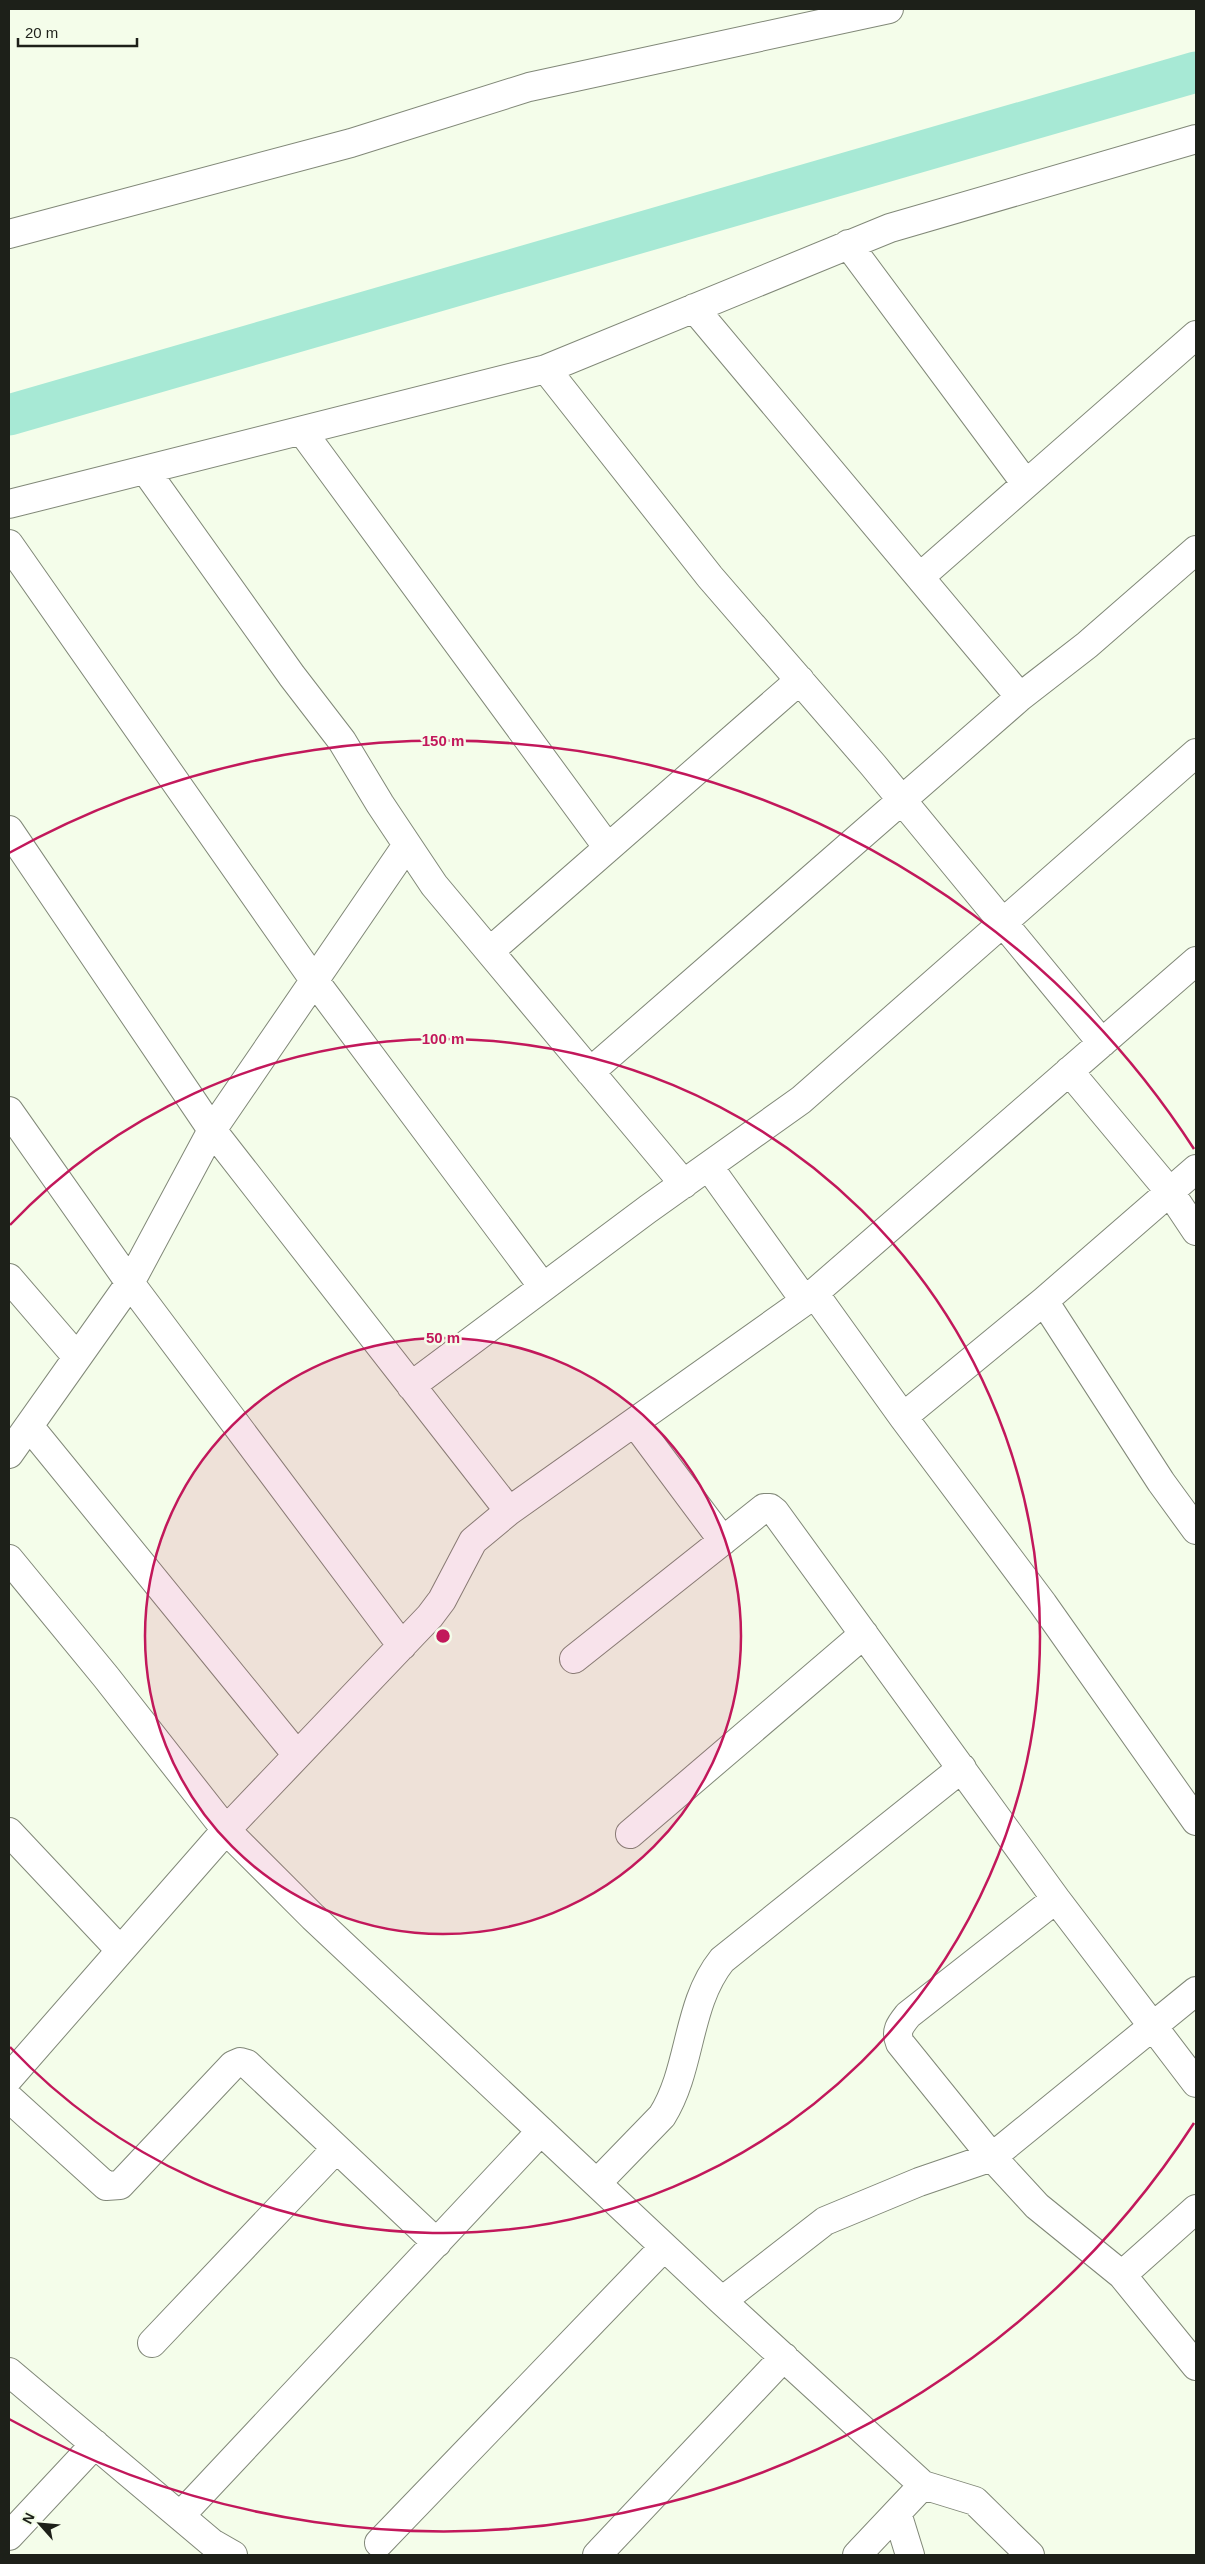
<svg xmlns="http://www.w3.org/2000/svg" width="1205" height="2564" viewBox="0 0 1205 2564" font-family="Helvetica,sans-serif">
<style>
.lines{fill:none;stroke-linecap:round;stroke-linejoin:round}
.canal{stroke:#a7e9d5;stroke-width:41}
.minor-casing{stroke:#818878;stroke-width:30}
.minor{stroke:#fff;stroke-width:28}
.ring{fill:none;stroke:#c2185b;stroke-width:2.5}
.centre{fill:#c2185b;stroke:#f4fdea;stroke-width:2.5}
.ring-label{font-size:15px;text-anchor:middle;font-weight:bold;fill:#c2185b;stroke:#f4fdea;stroke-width:5;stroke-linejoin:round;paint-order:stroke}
</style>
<rect width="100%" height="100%" fill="#f4fdea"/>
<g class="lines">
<path class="canal" d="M9,415L1196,72"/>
<g class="minor-casing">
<path id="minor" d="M9,234L351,143L529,87L889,9
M848,244L1026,484
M694,308L1020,697
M546,369L710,577L873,765L1102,1043
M302,431L608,848
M146,471L292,676L342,741L380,804L434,885L684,1184
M9,504L546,369L890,228L1196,139
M9,544L314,980L543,1287
M920,577L1196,335
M9,830L212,1130L509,1511
M490,951L800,680
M1069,1071L1170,1192L1196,1231
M590,1072L1020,697L1087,645L1196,550
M9,1111L130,1283L402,1646
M709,1167L805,1301
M9,1278L77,1357
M814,1293L903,1417L1043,1604L1196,1821
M1044,1301L1161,1482L1196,1530
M411,1386L648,1209L801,1100L1196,753
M903,1417L1044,1301L1196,1169
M635,1423L723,1541
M29,1426L297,1755
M9,1454L130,1283L212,1130L407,845
M9,1559L106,1677L226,1830L313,1917L722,2301L923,2485L975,2501L1030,2555
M574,1659L764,1508H770L775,1512L1056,1899L1196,2083
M9,1832L120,1950
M630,1834L864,1634
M1056,1899L908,2015C900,2025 895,2031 900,2043L992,2157L1037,2206L1122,2275L1196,2366
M9,2078L226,1830L430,1616L442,1600L473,1541L509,1511L805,1301L1196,961
M9,2098L106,2186L120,2185L233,2065L240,2062L247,2064L437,2243
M597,2183L662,2116C692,2068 686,2005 722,1960L962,1768
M1122,2275L1196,2209
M722,2301L825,2221L919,2182L992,2157L1196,1991
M152,2343L336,2149
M9,2372L212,2543L233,2555
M897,2513L910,2555
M180,2516L541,2131
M9,2536L95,2444
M379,2543L664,2247
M597,2555L784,2357
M857,2555L923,2485"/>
</g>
<use href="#minor" class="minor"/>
</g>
<circle cx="443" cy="1636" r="298" fill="#c2185b" fill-opacity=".12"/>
<g class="ring">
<circle cx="443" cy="1636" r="298"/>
<path d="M10 1225A597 597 0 1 1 10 2047"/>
<path d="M1194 2123A895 895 0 0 1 9 2419M9 853A895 895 0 0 1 1194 1149"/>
</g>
<circle cx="443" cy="1636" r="8" class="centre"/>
<g class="ring-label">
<text x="443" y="746">150 m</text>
<text x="443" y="1044">100 m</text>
<text x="443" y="1343">50 m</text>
</g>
<rect width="1205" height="2564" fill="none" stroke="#1d2019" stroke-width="20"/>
<g transform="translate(40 2524) rotate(297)" stroke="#f4fdea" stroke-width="4" paint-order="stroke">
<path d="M0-4L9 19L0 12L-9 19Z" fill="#1d2019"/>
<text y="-8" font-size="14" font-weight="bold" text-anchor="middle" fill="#1d2019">N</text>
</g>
<path d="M18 38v8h119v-8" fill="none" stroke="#1d2019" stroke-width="2.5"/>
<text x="25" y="38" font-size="15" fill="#1d2019" stroke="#f4fdea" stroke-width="4" paint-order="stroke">20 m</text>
</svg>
